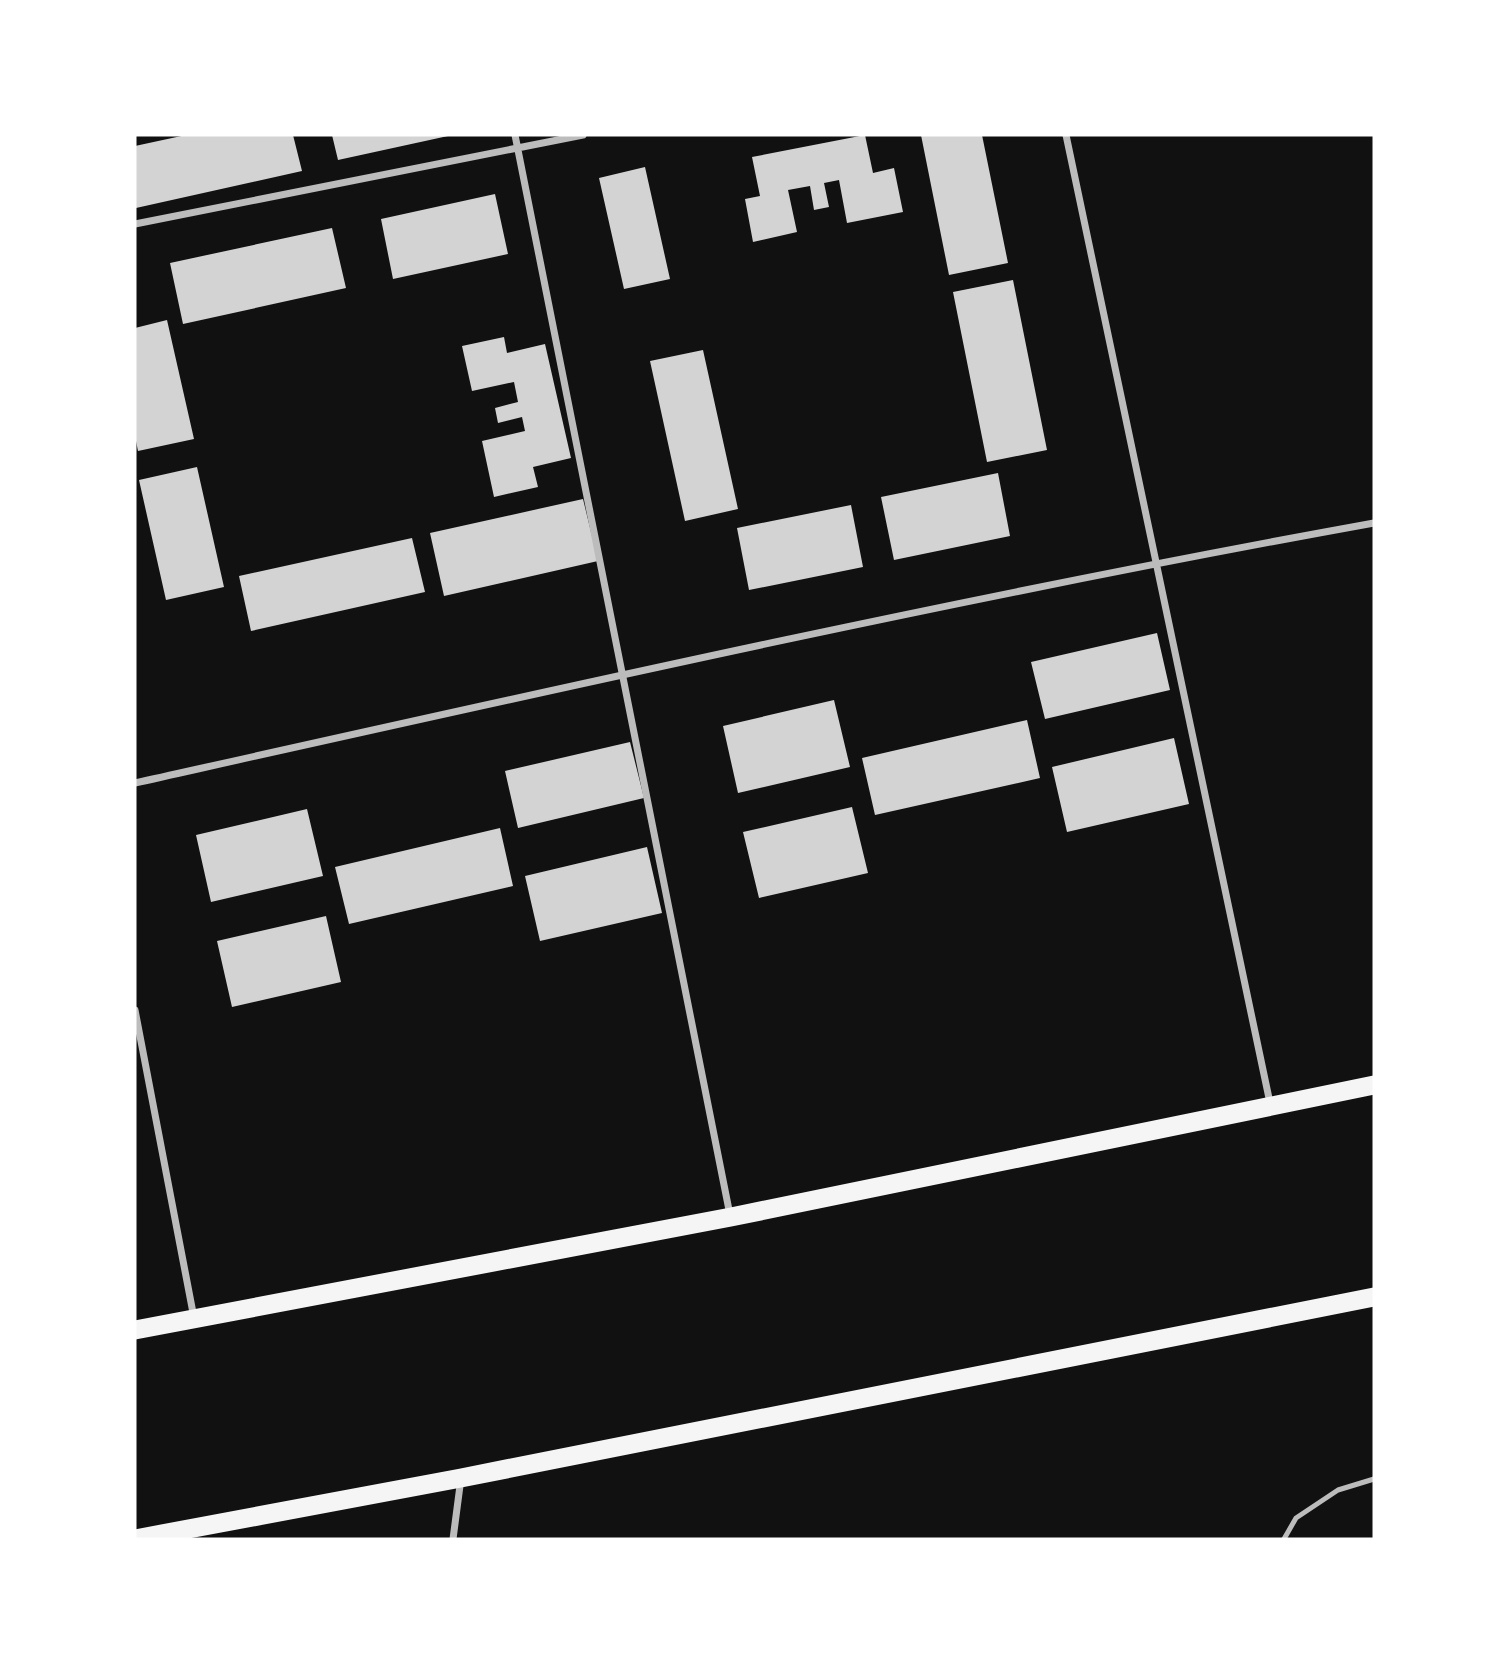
<svg xmlns="http://www.w3.org/2000/svg" width="1509" height="1674" viewBox="0 0 1509 1674" font-family="Literata,serif">
<style>
.building{fill:#d3d3d3}
.lines{fill:none;stroke-linecap:round;stroke-linejoin:round}
.service{stroke:#bcbcbc;stroke-width:5}
.minor{stroke:#bcbcbc;stroke-width:7}
.trunk{stroke:#f5f5f5;stroke-width:19}
</style>
<rect width="100%" height="100%" fill="#111"/>
<path class="building" d="M186,135H293L302,171L136,208L135,146Z
M332,135H448V136L338,160Z
M865,135L873,173L894,168L903,212L847,223L839,180L824,183L829,207L814,210L810,186L788,190L797,232L753,242L745,199L760,196L752,157Z
M921,135H982L1008,263L949,275Z
M645,167L670,279L624,289L599,178Z
M495,194L508,254L393,279L381,219Z
M332,228L346,288L183,324L170,263Z
M1013,280L1047,450L987,462L953,292Z
M167,320L194,439L138,451L135,436V328Z
M504,337L507,353L545,344L571,458L533,467L538,487L494,497L482,441L525,431L522,417L498,423L495,408L518,402L514,382L472,391L462,346Z
M703,350L738,509L685,521L650,361Z
M197,467L224,587L166,600L139,480Z
M998,473L1010,536L894,560L881,497Z
M583,499L598,561L444,596L430,533Z
M851,505L863,567L749,590L737,528Z
M412,538L425,592L251,631L239,576Z
M1157,633L1170,690L1045,719L1031,662Z
M834,700L850,767L738,793L723,726Z
M1027,720L1040,778L875,815L862,758Z
M1174,738L1189,804L1067,832L1052,767Z
M630,742L644,798L518,828L505,771Z
M852,807L868,873L759,898L743,832Z
M307,809L323,876L211,902L196,835Z
M500,828L513,886L349,924L335,867Z
M647,847L662,913L540,941L525,876Z
M326,916L341,982L232,1007L217,941Z"/>
<g class="lines">
<path class="service" d="M1284,1539L1296,1518L1338,1490L1374,1479"/>
<path class="minor" d="M515,135L730,1215
M1066,135L1270,1103
M135,224L583,135
M135,783C547,691 959,598 1374,523
M135,1010L194,1318
M453,1539L461,1478"/>
<path class="trunk" d="M135,1330L731,1217L1374,1085
M135,1539L461,1478L1374,1297"/>
</g>
<rect width="1509" height="1674" fill="none" stroke="#ffffff" stroke-width="273"/>
</svg>
